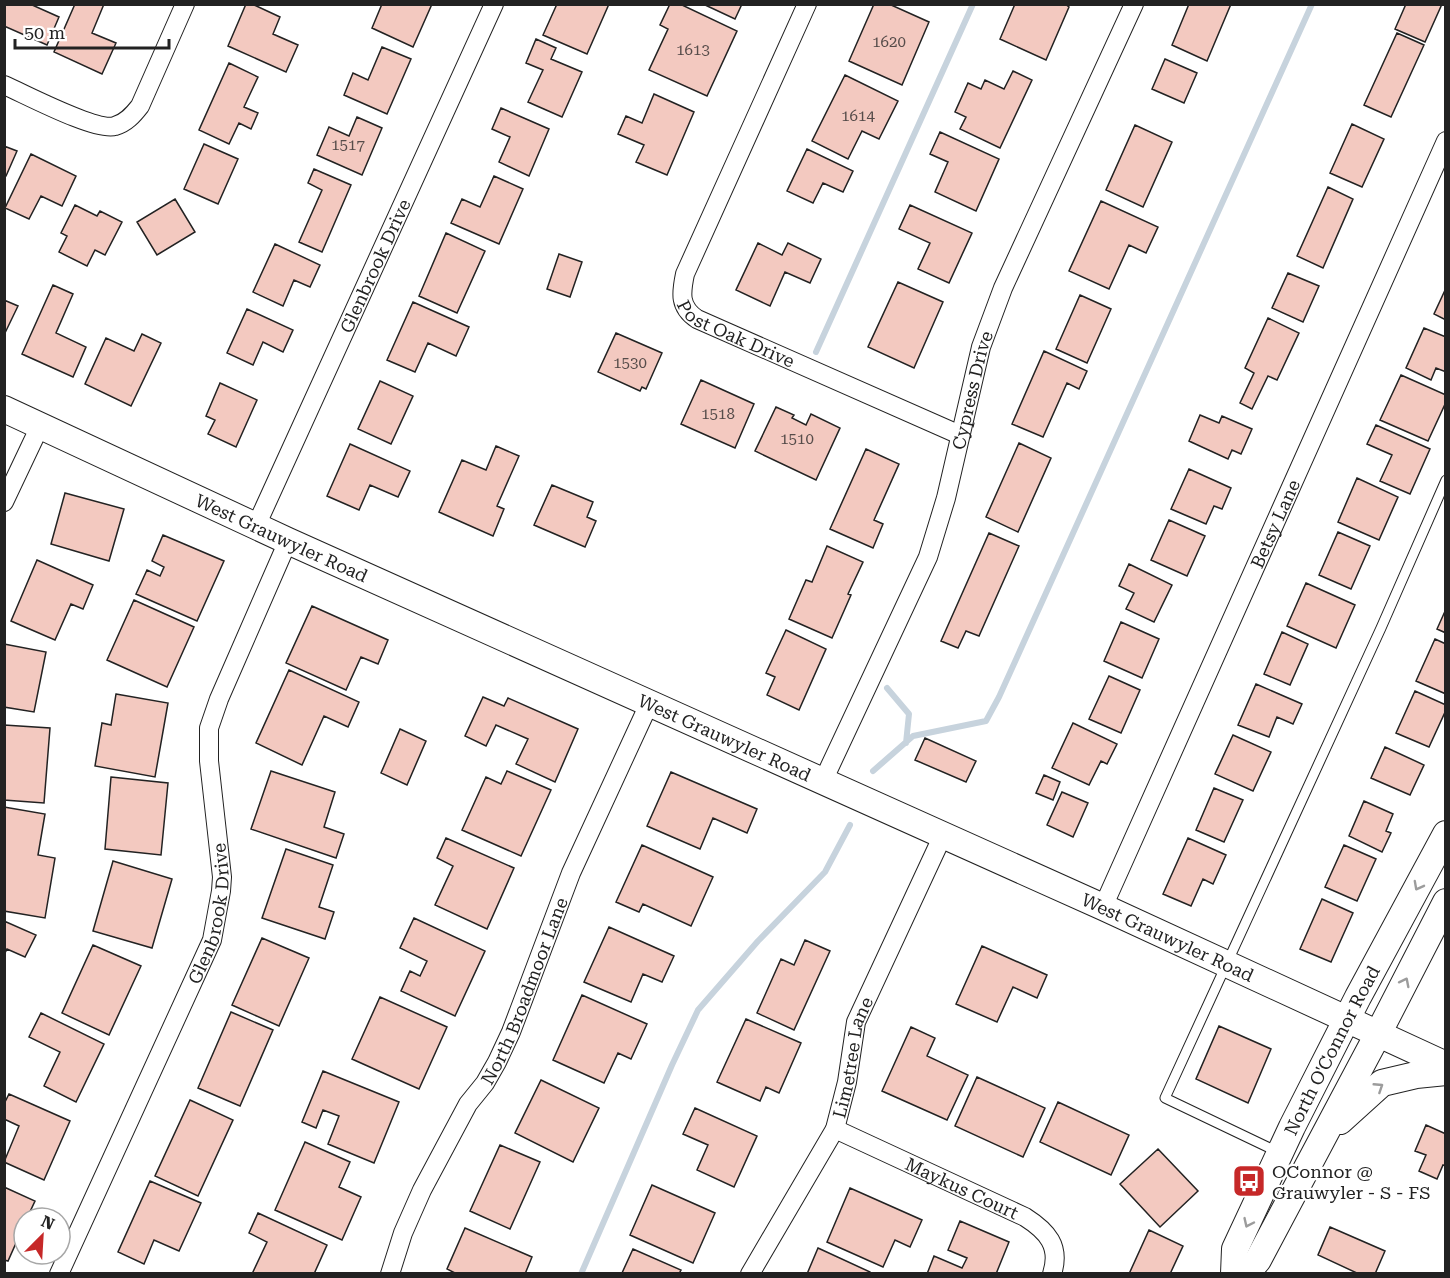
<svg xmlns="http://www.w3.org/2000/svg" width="1450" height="1278" viewBox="0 0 1450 1278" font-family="'Roboto Serif',serif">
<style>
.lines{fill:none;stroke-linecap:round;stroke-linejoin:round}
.stream{stroke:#c7d3dd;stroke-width:6}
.building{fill:#f3c9c0;stroke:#222;stroke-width:1.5}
.lane-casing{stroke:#222;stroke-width:11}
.street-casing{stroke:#222;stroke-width:20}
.secondary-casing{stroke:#222;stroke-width:28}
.lane{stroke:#fff;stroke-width:9}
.street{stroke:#fff;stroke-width:18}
.secondary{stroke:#fff;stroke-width:26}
.oneway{stroke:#9c9c9c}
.labels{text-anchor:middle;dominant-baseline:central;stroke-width:4.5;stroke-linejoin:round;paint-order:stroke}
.number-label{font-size:15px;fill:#564c4a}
.street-label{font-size:18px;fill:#222;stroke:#fff}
.poi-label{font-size:18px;fill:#222;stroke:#fff;text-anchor:start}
</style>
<rect width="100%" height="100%" fill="#fff"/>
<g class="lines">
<path class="stream" d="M816,352L973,4
M887,688L909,714L906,743
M873,771L913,736L986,721L999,697L1312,4
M581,1274L672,1065L698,1010L758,941L825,872L850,825"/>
</g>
<path class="building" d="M4,4H30L59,17L47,45L4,26Z
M75,4H104L92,33L116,43L102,74L54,52Z
M246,4H252L280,17L273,34L298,45L286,72L228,46Z
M382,4H432L413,47L372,28Z
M557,4H609L587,54L543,35Z
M670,4H680L737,31L707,96L649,70L668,29L660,25Z
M703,4H742L735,19Z
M874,4H889L929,22L902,85L849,61Z
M1015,4H1065L1069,7L1046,60L1000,39Z
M1189,4H1231L1207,61L1172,45Z
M1406,4H1442L1425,42L1395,29Z
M1397,33L1424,45L1391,117L1364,105Z
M536,39L556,48L551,59L582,72L562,117L528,102L543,70L526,63Z
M382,47L411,59L387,114L344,95L353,73L368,80Z
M1165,59L1197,73L1184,103L1152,89Z
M229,63L258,77L244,107L258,113L251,129L239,123L229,144L199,130Z
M1013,71L1032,80L1000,148L960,129L966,117L955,112L968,83L981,89L985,80L1004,89Z
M845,75L898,101L879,139L862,131L848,159L812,141Z
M654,94L694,112L667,175L636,162L644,145L618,134L626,116L642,123Z
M501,108L549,129L529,176L499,162L510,137L492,129Z
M357,117L382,128L362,175L317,155L329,127L349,136Z
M1352,124L1384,139L1362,187L1330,173Z
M1135,125L1172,142L1143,207L1106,190Z
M940,132L999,159L976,211L935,192L948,162L930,154Z
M204,144L238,159L218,204L184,189Z
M4,146L17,151L6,176H4Z
M807,149L853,171L843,192L823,183L813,203L787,191Z
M31,154L76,176L62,206L41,196L29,219L5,208Z
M314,169L351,185L322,252L299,242L322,190L308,183Z
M494,176L523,189L499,244L451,223L462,199L480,207Z
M1328,187L1353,199L1323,268L1297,256Z
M175,199L195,232L157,255L137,222Z
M1101,201L1158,227L1146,253L1129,245L1109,289L1069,271Z
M75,205L97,216L100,211L122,222L105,255L95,250L87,266L59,252L67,236L61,233Z
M910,205L972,233L949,283L918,269L930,243L899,229Z
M446,233L485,251L457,313L419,296Z
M758,243L782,255L788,243L821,259L810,283L785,272L770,306L736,290Z
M275,244L320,265L310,287L294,280L283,306L253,292Z
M559,254L582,262L570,297L547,289Z
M1288,273L1319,286L1303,322L1272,308Z
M898,282L943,302L914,368L868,347Z
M53,285L73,294L56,333L86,347L73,377L22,354Z
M1446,288V320L1434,314Z
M1080,295L1111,309L1087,363L1056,349Z
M4,300L18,306L4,335Z
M413,302L469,327L456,356L428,343L415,372L387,360Z
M247,309L293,330L283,352L263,342L253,365L227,353Z
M1268,318L1299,333L1277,380L1268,376L1252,409L1240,403L1254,373L1245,368Z
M1424,328L1446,337V372L1436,368L1431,380L1406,368Z
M616,333L662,353L646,389L642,387L640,391L598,372Z
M142,334L161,343L131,406L85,384L106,338L134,351Z
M1044,351L1087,371L1079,389L1067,383L1043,437L1012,424Z
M1401,375L1446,395V402L1428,441L1380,420Z
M701,380L754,404L735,448L681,424Z
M380,381L413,396L391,444L358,429Z
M220,383L257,400L236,447L208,434L215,420L206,416Z
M776,407L794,415L792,418L806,425L811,414L840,428L816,480L755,451Z
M1200,415L1219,423L1222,416L1252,429L1241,454L1232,450L1228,459L1189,441Z
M1376,425L1430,449L1410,494L1380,481L1392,455L1367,444Z
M1019,443L1051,458L1018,532L986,517Z
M350,444L410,471L398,497L370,485L359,510L327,496Z
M496,446L519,456L497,506L504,509L493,536L439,512L462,460L486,470Z
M866,449L899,464L874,520L883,524L873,548L830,529Z
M1189,469L1231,488L1222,509L1214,506L1206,524L1171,509Z
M1357,478L1398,497L1379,540L1338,522Z
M552,485L593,502L587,517L596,521L585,547L534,525Z
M65,493L124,509L109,561L51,544Z
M1169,520L1205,536L1187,576L1151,560Z
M1338,532L1370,546L1351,589L1319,575Z
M989,533L1019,546L979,636L966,631L958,648L941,641Z
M163,535L224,561L197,621L136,594L147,570L160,576L164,567L152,561Z
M827,546L863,562L848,594L851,595L832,638L789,619L806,580L812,582Z
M37,560L93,585L83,609L71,604L55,640L11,621Z
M1129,564L1172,585L1154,622L1126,609L1134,593L1119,586Z
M1306,583L1355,605L1336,648L1287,626Z
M134,600L194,627L167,687L107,660Z
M312,606L388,640L378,664L361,657L346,690L286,663Z
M1446,609V633L1437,629Z
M1121,622L1159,639L1142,678L1104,661Z
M786,630L826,649L799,710L767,695L775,677L766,673Z
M1282,632L1308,644L1290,685L1264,674Z
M1435,639L1446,644V694L1416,681Z
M4,644L46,652L34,712L4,707Z
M289,670L359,702L348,727L324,716L302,765L256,743Z
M1109,676L1140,690L1121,733L1089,719Z
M1256,684L1302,704L1293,724L1277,717L1269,737L1238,725Z
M1415,691L1446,705V710L1429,747L1396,733Z
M116,694L168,703L155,777L95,766L102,723L111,725Z
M483,697L504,706L508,698L578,729L555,782L516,764L528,739L496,725L486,746L465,736Z
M1073,723L1117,744L1107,764L1101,761L1089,785L1052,768Z
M4,725L50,728L44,803L4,800Z
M400,729L426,741L407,785L381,773Z
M1233,735L1271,752L1253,791L1215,774Z
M925,738L976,761L966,782L915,760Z
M1385,747L1424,765L1410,795L1371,778Z
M271,771L335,792L324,827L344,834L336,858L251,829Z
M507,771L551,790L521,856L462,830L486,777L501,784Z
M671,772L757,809L747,833L713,818L700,849L647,826Z
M1044,775L1060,782L1053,800L1036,793Z
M111,777L168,783L161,855L105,849Z
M1214,788L1243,800L1224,842L1196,830Z
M1062,792L1088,803L1073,837L1047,825Z
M1364,801L1393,814L1386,831L1391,833L1382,852L1349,836Z
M4,807L45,814L38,855L55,858L45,918L4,911Z
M446,838L514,868L487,929L435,905L453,866L437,858Z
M1188,838L1226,855L1213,884L1203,879L1191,906L1163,894Z
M642,845L713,877L691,926L643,904L639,912L616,902Z
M1344,845L1376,859L1357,901L1325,887Z
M286,849L333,865L319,907L334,912L325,939L262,918Z
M113,861L172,879L152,948L93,931Z
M1322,899L1353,913L1331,962L1300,949Z
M414,918L485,951L455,1016L401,991L410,971L420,976L427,961L400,948Z
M4,921L36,935L25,957L7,949L4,955Z
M609,927L674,956L662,982L643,974L631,1002L584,982Z
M262,938L309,958L279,1026L232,1005Z
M805,940L830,951L794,1030L757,1013L781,959L794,965Z
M93,945L141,966L109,1035L62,1013Z
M982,946L1047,975L1037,998L1013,987L997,1022L956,1004Z
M582,995L647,1024L631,1059L618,1053L604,1083L553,1060Z
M380,997L447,1027L419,1089L352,1059Z
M231,1012L273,1030L240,1106L198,1088Z
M41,1013L104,1044L76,1102L44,1086L60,1052L29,1037Z
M746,1019L801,1043L779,1093L766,1087L760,1101L717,1082Z
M1219,1026L1271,1049L1248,1103L1196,1079Z
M911,1027L935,1038L927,1056L968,1075L947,1120L882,1091Z
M323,1071L399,1102L374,1163L328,1144L339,1116L323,1110L316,1128L302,1122Z
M977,1077L1045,1108L1023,1157L955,1126Z
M541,1080L599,1108L573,1162L515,1133Z
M9,1094L70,1121L44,1180L4,1162L19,1126L4,1119V1104Z
M190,1100L233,1120L198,1196L155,1176Z
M1058,1102L1129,1135L1111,1175L1040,1142Z
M695,1108L757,1136L734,1187L697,1170L708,1145L683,1134Z
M1426,1125L1446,1134V1166L1443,1165L1437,1179L1419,1171L1426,1155L1415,1151Z
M305,1142L350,1162L339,1187L361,1197L342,1240L275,1210Z
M500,1145L540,1162L510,1229L470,1211Z
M1158,1149L1198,1191L1160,1227L1120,1184Z
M150,1181L201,1203L179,1251L154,1240L144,1264L118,1252Z
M652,1185L715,1213L693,1263L630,1235Z
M4,1187L35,1201L27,1218H24V1225L8,1261L4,1260Z
M850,1188L922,1220L910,1247L895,1240L883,1267L827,1242Z
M258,1213L327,1245L314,1274H252L267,1242L249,1233Z
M960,1221L1009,1242L996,1274H927L934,1256L962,1268L967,1258L948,1250Z
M1330,1227L1385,1251L1375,1274H1359L1318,1255Z
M465,1228L532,1257L525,1274H457L447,1269Z
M1149,1230L1183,1246L1170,1274H1129Z
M818,1248L870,1272V1274H807Z
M633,1249L681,1270L679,1274L622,1273Z"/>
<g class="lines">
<g class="lane-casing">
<path id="lane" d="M1278,1152L1165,1098L1381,628L1446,480"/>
</g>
<g class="street-casing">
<g id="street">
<path id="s1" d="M807,4L685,274C681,293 679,307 697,319L960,435"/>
<path d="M4,85C25,94 96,132 115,126C126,123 133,115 140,106L185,4"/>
<path d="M4,502L40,426"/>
<path id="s2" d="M256,526L494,4"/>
<path id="s3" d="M823,781L928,557L946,498L981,347L1003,288L1134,4"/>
<path id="s4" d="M1103,907L1446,141"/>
<path id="s5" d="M835,1129L1025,1217C1047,1231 1061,1246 1052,1274"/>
<path id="s6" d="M59,1274L212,940L221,891L222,877L209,761V728L219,699L288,541"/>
<path id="s7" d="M390,1274L403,1233L422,1190L468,1104L485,1083L497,1062L511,1032L571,873L649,704"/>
<path id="s8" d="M750,1274L835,1129L847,1082L856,1022L943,835"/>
</g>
</g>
<g class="secondary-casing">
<g id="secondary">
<path id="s9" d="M4,409L288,541L1103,907L1446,1065"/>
<path d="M1340,1121L1382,1083L1416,1075L1446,1072"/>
<path id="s10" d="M1234,1274L1235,1249L1292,1127L1358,997L1446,834"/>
<path d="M1246,1274L1258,1260L1378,1034L1446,902"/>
</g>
</g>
<use href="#lane" class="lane"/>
<use href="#street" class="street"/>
<use href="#secondary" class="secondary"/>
</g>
<defs><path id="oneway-chevron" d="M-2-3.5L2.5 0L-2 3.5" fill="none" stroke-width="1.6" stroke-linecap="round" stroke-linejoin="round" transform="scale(1.5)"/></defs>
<g class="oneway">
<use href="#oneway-chevron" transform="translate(1418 886) rotate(118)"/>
<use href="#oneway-chevron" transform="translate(1405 982) rotate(-63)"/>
<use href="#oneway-chevron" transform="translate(1379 1087) rotate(-33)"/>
<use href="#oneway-chevron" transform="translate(1248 1223) rotate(115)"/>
</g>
<defs>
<g id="bus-square" transform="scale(1.725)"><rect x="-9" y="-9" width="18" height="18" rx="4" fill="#c62828" stroke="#fff"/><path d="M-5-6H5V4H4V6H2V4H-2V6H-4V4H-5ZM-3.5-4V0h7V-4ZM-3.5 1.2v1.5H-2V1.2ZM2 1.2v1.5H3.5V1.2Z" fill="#fff"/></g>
</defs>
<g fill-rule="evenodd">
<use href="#bus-square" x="1249" y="1181"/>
</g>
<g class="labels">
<g class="number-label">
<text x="889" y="42">1620</text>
<text x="693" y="50">1613</text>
<text x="858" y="116">1614</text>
<text x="348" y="145">1517</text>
<text x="630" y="363">1530</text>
<text x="718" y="414">1518</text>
<text x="797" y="439">1510</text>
</g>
<g class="street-label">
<text stroke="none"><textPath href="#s2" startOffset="286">Glenbrook Drive</textPath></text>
<text stroke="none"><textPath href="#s1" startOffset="388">Post Oak Drive</textPath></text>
<text stroke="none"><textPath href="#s3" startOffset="420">Cypress Drive</textPath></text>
<text stroke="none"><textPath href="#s4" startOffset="420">Betsy Lane</textPath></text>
<text stroke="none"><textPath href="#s9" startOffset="306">West Grauwyler Road</textPath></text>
<text stroke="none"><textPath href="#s9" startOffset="792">West Grauwyler Road</textPath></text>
<text stroke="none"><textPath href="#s6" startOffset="393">Glenbrook Drive</textPath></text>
<text stroke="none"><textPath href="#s9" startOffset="1278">West Grauwyler Road</textPath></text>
<text stroke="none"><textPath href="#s7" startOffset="315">North Broadmoor Lane</textPath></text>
<text stroke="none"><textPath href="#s10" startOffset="246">North O'Connor Road</textPath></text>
<text stroke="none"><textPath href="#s8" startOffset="242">Limetree Lane</textPath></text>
<text stroke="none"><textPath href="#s5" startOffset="140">Maykus Court</textPath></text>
</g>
<g class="poi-label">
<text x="1272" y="1171">OConnor @<tspan x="1272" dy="21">Grauwyler - S - FS</tspan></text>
</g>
</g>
<rect width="1450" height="1278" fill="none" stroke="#222222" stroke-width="12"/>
<g transform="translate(42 1236) rotate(24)"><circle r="28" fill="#ffffff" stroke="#a7a7a7" stroke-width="1.5"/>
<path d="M0-4.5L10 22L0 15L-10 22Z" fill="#c62828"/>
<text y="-9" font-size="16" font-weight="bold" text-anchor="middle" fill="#222222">N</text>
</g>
<path d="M15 39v9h154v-9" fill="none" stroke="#222222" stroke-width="3"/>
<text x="24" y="39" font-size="18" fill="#222222" stroke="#ffffff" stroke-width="4.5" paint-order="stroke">50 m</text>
</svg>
